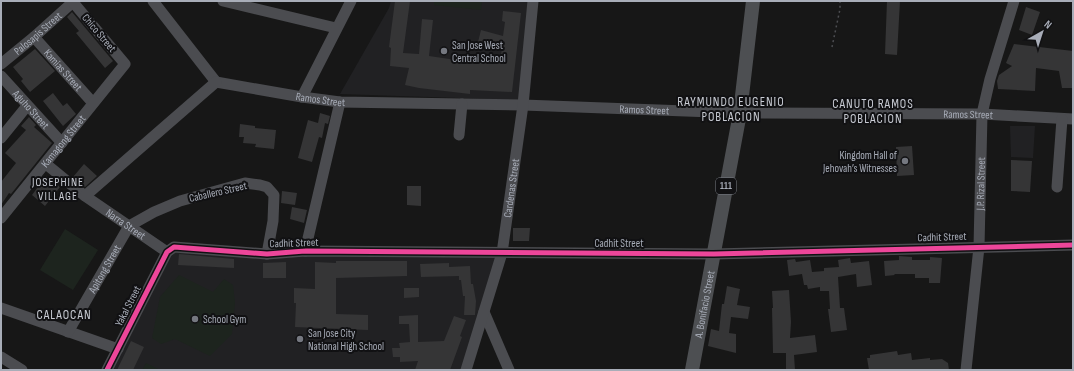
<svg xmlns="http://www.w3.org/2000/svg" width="1074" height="371" viewBox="0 0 1074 371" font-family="'Sofia Sans Condensed',sans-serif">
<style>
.built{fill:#212123}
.green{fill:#1d241e}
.building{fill:#353536}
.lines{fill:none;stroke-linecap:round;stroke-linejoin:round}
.path{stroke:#4d4e52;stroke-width:1.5;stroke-dasharray:2 3;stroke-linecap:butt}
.minor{stroke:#4b4c50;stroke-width:11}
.major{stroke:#4d4f52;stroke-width:14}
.cycleway-casing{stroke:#111113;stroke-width:8}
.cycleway{stroke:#ed469a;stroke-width:5}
.poi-dot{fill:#757880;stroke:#111113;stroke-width:1.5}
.labels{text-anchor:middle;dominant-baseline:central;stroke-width:4;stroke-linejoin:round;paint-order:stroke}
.shield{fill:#111113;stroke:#7b7e86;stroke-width:1}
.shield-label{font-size:10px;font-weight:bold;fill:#a8adb8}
.street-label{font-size:11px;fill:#a8adb8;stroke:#111113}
.poi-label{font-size:11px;fill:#a8adb8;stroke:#111113;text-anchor:start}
.neighbourhood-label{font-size:12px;letter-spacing:1px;fill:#c9ccd4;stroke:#111113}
.quarter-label{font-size:13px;letter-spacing:1px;fill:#c9ccd4;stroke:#111113}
</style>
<rect width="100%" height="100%" fill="#171717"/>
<path class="built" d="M391,1H529L519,100L340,94L389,8Z
M1010,126H1035L1033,158L1011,157Z
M173,251L497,256L461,370H113Z"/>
<path class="green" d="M434,1H482L481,10L434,5Z
M65,229L98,250L73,290L40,270Z
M179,275L213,292L224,279L233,285L235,303L232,334L210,356L175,339L161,344L152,338L160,297Z
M146,363L160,370H142Z"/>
<path class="building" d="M395,1H410L403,53L419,54L422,19L433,20L429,56L463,61V58L500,62L502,48L478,42L481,30L503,36L505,22L502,21L503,11L521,13L512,92L470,90V94L419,88L405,85L409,68L390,66L391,48L389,47Z
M887,1H900L897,55L885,54Z
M1026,7L1040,12L1032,35L1019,30Z
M72,12L113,61L105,68L76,33L79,31L67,17Z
M1014,44L1073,51V88H1062L1059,71L1036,68L1035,91L998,89L997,81L999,75L1012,66L1006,63Z
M35,49L55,71L30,92L21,81L23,79L13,67Z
M53,93L63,106L67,103L76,114L63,126L43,101Z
M320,113L330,116L328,124L325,123L322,138L319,137L312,162L298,158L308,120L318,123Z
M29,117L36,125L34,127L52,143L11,194L9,193L1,205V182L16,163L5,153L26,130L21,126Z
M240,124L255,126V128L276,130L274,149L255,147L256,144L243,143L244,137H239Z
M912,146L914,175L897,176L896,147Z
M1011,160L1032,161L1030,192L1011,191Z
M84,164L97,176L85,187L73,177Z
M46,176L60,187L45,206L32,195Z
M407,186H421V206L407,205Z
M282,191L297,193L295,205L281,203Z
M292,207L307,210L304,223L290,219Z
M513,228H530L529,241H513Z
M179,254L234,259V268L178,265Z
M899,256L912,257V260H930V257L942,258L940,283H929V278H915V274H894L895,275L885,276L884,261L899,260Z
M850,258L851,263L869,261L872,285L857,287L856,274L838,277L840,308H844L847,330L831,332L828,309H830L829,291H820V287L808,289L807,285H804L802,274L789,276L787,260L795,259L796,262L810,260L812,272L824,271V268L839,267L838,260Z
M336,261H407V276L336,278V314L368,315V330L295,327L296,303H294V288L315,289V262L336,263Z
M286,262V278H263V263Z
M449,263V267L470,266L471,284H473L476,301L475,315H464L465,296H463L461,280H459V276L421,277L420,264Z
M727,286L740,289L737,305L750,307L748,319L731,317L729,333L736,334V353L708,346L711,329L719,331L722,304H724Z
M404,288H419V297L404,298Z
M789,290L791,322L790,338L815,335L817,352L794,355L795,370H786V353H773L772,308H773L772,291Z
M418,315V342L444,341L454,316L466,320L460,336L462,337L450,370H415L418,361L400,362V357H393L392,348H400L399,343L410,342L409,324H399V316Z
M131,341L144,347L133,370H117Z
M897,351L898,355L911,353L912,360L930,358V360L942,359L948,363L949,370H869L867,358H870V355Z"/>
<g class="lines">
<path class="path" d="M832,47L840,9V1"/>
<g class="minor">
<path d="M153,1L216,82"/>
<path d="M223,1L336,28"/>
<path id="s1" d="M34,37L93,103"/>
<path id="s2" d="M1,64L34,37L73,2"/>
<path id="s3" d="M1,76L62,143"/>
<path id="s4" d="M216,82L302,97L340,102L523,105L740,113L982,114L1073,119"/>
<path d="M302,97L351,1"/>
<path d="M459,135L462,104"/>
<path d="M1,138L27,106"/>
<path id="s5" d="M46,164L85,196L167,252"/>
<path d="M1057,187L1062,119"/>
<path d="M85,196L216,82"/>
<path id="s6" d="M1,218L125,64L72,1"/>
<path d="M305,251L340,102"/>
<path d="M1,308L118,349"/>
<path d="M484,312L509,370"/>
<path id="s7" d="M68,332L129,226L154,212L180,201L245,183L260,185L267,187L274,195L273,221L267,254"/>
<path d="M1,357L22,370"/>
<path d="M107,370L167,252L174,247L267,254L305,251L714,254L1073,245"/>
<path id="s8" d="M466,370L502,253L523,105L533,1"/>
<path id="s9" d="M966,370L979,247L982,114L990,79L1014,1"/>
</g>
<path class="major" id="s10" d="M692,370L740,113L753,1"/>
<g class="cycleway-casing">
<path id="cycleway" d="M107,370L167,252L174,247L267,254L305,251L714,254L1073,245"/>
</g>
<use href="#cycleway" class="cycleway"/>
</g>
<g class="poi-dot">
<circle cx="444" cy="51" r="4"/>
<circle cx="905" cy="161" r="4"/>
<circle cx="195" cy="319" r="4"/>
<circle cx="300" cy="339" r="4"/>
</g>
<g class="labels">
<rect class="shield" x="716" y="178" width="20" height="16" rx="3"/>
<g class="shield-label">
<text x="726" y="186">111</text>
</g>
<g class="street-label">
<text stroke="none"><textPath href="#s2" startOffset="48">Palosapis Street</textPath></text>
<text transform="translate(99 33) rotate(50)">Chico Street</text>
<text stroke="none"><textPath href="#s1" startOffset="44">Kamias Street</textPath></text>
<text stroke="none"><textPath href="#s4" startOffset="106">Ramos Street</textPath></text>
<text stroke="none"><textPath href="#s3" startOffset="45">Aguho Street</textPath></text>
<text stroke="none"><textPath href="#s4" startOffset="430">Ramos Street</textPath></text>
<text stroke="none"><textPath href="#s4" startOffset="754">Ramos Street</textPath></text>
<text stroke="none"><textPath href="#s6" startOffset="99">Kamagong Street</textPath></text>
<text stroke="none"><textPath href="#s9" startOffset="187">J.P. Rizal Street</textPath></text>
<text stroke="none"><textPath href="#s8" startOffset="188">Cardenas Street</textPath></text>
<text transform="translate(218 192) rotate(-13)">Caballero Street</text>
<text stroke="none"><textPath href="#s5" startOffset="100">Narra Street</textPath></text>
<text transform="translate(942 237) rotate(-2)">Cadhit Street</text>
<text transform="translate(294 243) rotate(-2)">Cadhit Street</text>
<text x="619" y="243">Cadhit Street</text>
<text stroke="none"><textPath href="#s7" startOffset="73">Apitong Street</textPath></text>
<text stroke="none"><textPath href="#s10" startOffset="67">A. Bonifacio Street</textPath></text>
<text transform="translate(128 306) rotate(-63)">Yakal Street</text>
</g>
<g class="poi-label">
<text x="452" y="45">San Jose West<tspan x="452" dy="13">Central School</tspan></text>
<text x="897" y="155" text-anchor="end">Kingdom Hall of<tspan x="897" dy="13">Jehovah’s Witnesses</tspan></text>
<text x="203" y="319">School Gym</text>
<text x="308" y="333">San Jose City<tspan x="308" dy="13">National High School</tspan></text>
</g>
<g class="neighbourhood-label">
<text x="58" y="182">JOSEPHINE<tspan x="58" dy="14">VILLAGE</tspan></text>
</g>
<g class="quarter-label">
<text x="731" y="102">RAYMUNDO EUGENIO<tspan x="731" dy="15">POBLACION</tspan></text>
<text x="873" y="104">CANUTO RAMOS<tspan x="873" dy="15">POBLACION</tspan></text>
<text x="64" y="315">CALAOCAN</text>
</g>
</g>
<rect width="1074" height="371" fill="none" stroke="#a8adb8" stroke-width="4"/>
<g transform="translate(1042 32) rotate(39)" stroke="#111113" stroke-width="3" paint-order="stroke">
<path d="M0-3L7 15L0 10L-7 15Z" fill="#a8adb8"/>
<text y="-6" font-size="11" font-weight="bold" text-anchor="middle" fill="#a8adb8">N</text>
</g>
</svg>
